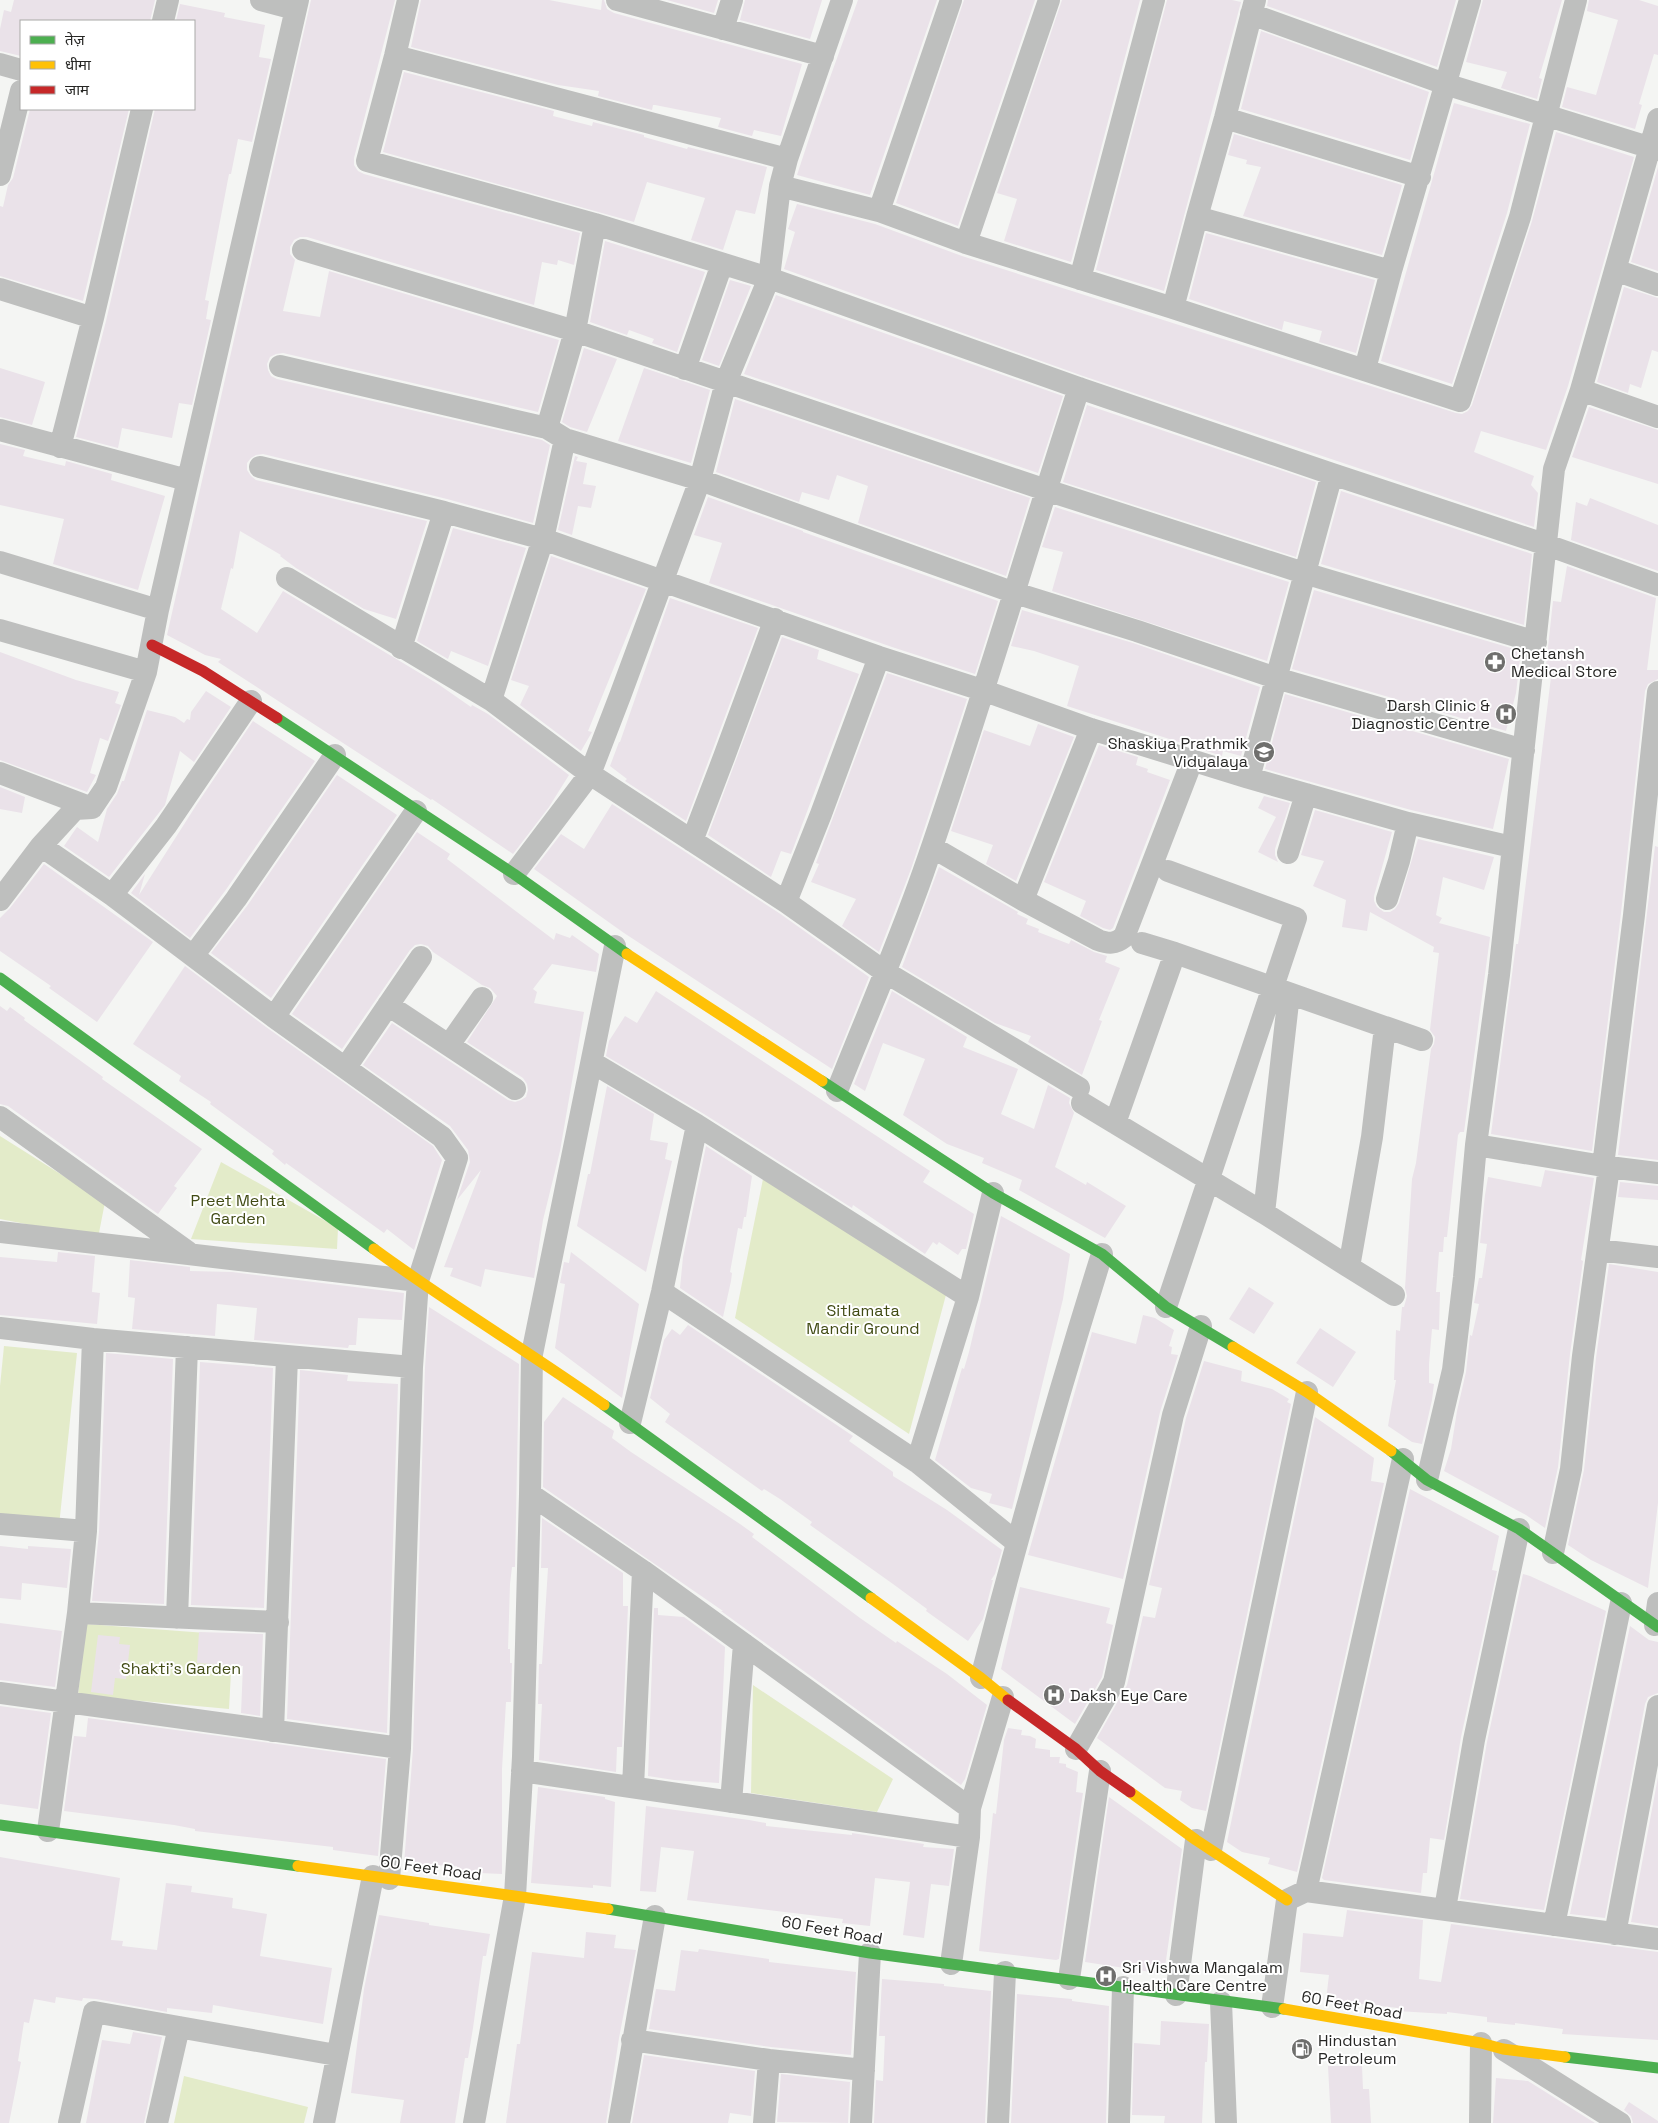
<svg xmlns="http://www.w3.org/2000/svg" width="1658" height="2123" viewBox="0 0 1658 2123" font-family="'Space Grotesk','Noto Sans Devanagari',sans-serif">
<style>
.green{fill:#e3ebc9}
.building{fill:#eae2e9}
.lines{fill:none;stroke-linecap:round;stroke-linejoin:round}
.street{stroke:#bebfbe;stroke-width:22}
.fast{stroke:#4caf50;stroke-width:11}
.slow{stroke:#ffc107;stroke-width:11}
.jam{stroke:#c62828;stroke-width:11}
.labels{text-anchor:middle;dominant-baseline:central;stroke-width:4;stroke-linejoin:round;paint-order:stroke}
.poi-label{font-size:16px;fill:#272725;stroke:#fff;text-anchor:start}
.park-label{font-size:16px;fill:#414b14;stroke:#fff}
.street-label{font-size:16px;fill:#272725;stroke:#fff}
</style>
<rect width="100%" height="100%" fill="#f4f5f3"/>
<path class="green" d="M0,1136L105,1202L98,1238L0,1219Z
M221,1162L338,1228L337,1249L191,1239Z
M764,1174L947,1291L909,1434L735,1318Z
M4,1346L77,1353L59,1526L0,1520V1386Z
M86,1624L233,1635L229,1709L78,1695Z
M753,1685L893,1779L877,1812L751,1793Z
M184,2076L308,2107L304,2123H174Z"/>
<path class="building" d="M14,0H155L150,21H21V56L0,51V29L4,10L11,12Z
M311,0H395L354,158V165L358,171L364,174L580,233L574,265L558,260L557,265L542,262L534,305L307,237H300L294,240L290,247V254L295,260L283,311L320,317L329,271L559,340L538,412L283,353L276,354L270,357L267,364L268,370L271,376L277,379L542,440L550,445L533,523L447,499L263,454L256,455L251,458L247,463V470L251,476L256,480L427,521L396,619L364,609L296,568L280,556L281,555L240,531L233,569L231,568L221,609L257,633L283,591L438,684L471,707L472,705L488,714L569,775L549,807L513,854L432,799L431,800L218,662L221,659L205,655L167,635Z
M421,0H549L601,10L602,0H604L607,9L614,13L802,64L781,136L754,130L752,136L718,127L721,118L655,105H653L652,110L598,96L599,91L558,85L411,47Z
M667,0H718L714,13Z
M745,0H822L810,39L740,20Z
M858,0H937L870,195L797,175L819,108Z
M964,0H1035L958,226L896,203Z
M1062,0H1140L1071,262L1004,241L1017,199L997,193Z
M1167,0H1232L1241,2L1164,291L1096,270Z
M1268,0H1456L1437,67L1267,6Z
M1483,0H1562L1539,78L1542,79L1537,99L1501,88L1507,72L1466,62Z
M1589,0H1639L1658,6V55L1654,54L1639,104L1642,105L1635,129L1562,107L1567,87L1596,95L1618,20L1587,11Z
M180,4L225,13L224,17L265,25L259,57L271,59L252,142L238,139L231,174H229L205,300L209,301L206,319L211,320L192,405L179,403L172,438L122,428L118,448L76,437L106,321L155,109H194V21H176Z
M1261,31L1429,92L1410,160L1241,109Z
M404,72L554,111L553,116L592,126L593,122L644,135V137L687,149L688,147L767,167L755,214L736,210L723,250L691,240L705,198L647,182L634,222L383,152Z
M1454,103L1530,124L1507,213L1452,384L1381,361Z
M30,109H129L83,301L0,276V206L3,207L8,185L13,178Z
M1556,132L1634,157L1568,386L1546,450L1481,431L1474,452L1534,476L1531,485L1538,493L1534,527L1083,376L784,269L795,232L788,229L797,204L875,224L962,256L1456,413L1462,414L1468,411L1472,405L1532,221Z
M1234,134L1402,185L1382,255L1243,216L1261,167L1246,164L1247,160L1228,155Z
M1658,167V271L1631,262Z
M1206,233L1375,280L1356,353L1319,342L1322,331L1284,321L1282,330L1189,299Z
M605,241L705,272L677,352L652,343L654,339L629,330L627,335L590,322Z
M730,280L751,286L719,366L702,360Z
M1624,287L1658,298V352L1652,350L1641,388L1630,384L1628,393L1597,382Z
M776,295L1063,396L1038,473L744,374Z
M584,348L617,359L587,432L570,427L562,422Z
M0,368L45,382L32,425L0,417Z
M644,368L710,390L691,463L618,441Z
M735,399L1030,498L1006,576L858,523L868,486L837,475L829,500L802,492L799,502L716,472Z
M1087,405L1316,482L1296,557L1063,482Z
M1589,407L1658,430V484L1572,457Z
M0,444L25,450L23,456L65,466L66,461L112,474L111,480L165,496L138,590L53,564L64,519L0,505Z
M575,456L578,457L576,461L587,463L583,484L596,486L591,508L578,506L572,535L558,530Z
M1341,491L1532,554L1524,625L1321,564Z
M708,497L803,531V532L998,601L975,674L892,647L709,583L722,543L694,535Z
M1590,498L1658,525V571L1571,540L1576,502L1587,506Z
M1055,507L1289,582L1267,661L1052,591L1063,552L1042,547Z
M453,528L526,548L488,666L451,651L448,659L417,641Z
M551,556L646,589L588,731L592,732L581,751L520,705L529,686L511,680Z
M1567,566L1656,598L1647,670H1658V679L1648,684L1645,691L1621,913L1592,1151L1491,1134L1516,944H1518L1520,931L1551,677L1545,675L1553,601L1561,602Z
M1314,590L1521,651L1516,693L1506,731L1292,669Z
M670,598L758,628L686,821L625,781L627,779L610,766L619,742H620Z
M1022,610L1133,643L1260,687L1241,756L1223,751L1222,756L1067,706L1079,666L1034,651L1011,646Z
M782,637L819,650L817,659L859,674L791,854L781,851L771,877L708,835Z
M0,652L76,680L119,692L115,703L121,705L108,741L100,738L90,773L96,775L87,792L0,760Z
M887,673L967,699L911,869L879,952L842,926L856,899L811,882L819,864L816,863Z
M206,691L231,707L194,762L180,751L165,805L109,877L64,846L77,827L98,842L107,809L117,794L122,781H124L147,710L175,717L184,723L187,719L190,720L191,712Z
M1285,694L1509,759L1493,829L1411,810L1265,769Z
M253,721L315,761L225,891L190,938L131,893L145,874L139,895L197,804Z
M1038,724L1074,737L1016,881L986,864L993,845L951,831L984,730L1030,746Z
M1099,745L1138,757L1136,765L1148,769L1147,772L1170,780L1113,928L1110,930L1103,928L1080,916L1086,901L1044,882Z
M337,775L397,815L271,998L211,953L247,906Z
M0,787L25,797L22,813L0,809Z
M1264,796L1290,803L1275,849V855L1278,862L1258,852L1276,817L1258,808Z
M612,804L779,913L869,977L832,1069L624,933L534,869L561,834L584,849Z
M1315,810L1392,832L1374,896V901L1377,907L1384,912H1390L1395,909L1399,903L1418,839L1494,857L1484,890L1443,877L1436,915L1442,918L1439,923L1490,937L1464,1132H1460L1458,1135L1447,1237H1444L1443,1252H1439L1436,1292H1440L1439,1330L1432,1329L1429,1364V1383L1434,1384L1432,1400L1422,1444L1412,1442L1388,1426L1396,1380H1394L1396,1330L1400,1331L1402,1307H1404L1407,1296L1405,1288L1412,1179L1416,1163L1431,1049L1434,1044L1435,1037L1430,1030L1439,953L1433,952L1434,947L1370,912L1367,931L1342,927L1346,900L1313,886L1324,861L1301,855Z
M417,832L450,854L447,859L554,940L556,933L570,938L572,935L599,954L596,972L552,964L533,989L537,992L534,1003L584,1012L560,1151L543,1220L534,1278L485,1269L481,1287L450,1276L453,1268L444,1267L481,1170L457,1200L470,1162L468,1150L450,1126L363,1065L392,1023L508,1100L515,1102L521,1100L526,1097L528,1090L527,1084L523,1078L467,1042L497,996L490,988L482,985L433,952L428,946L421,944L415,945L410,950L342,1049L292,1014Z
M1655,846L1658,847V1160L1618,1155Z
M44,864L153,942L97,1022L49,988L51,986L0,951V918L10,908Z
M939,867L1018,912L1017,914L1028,919L1026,924L1039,929L1038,932L1069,944L1071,940L1094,952L1107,956L1105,962L1120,968L1099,1020L1102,1021L1082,1075L1028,1042L1031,1036L995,1023L902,967Z
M185,966L266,1027L433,1146L442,1160L414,1250L387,1229L384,1233L286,1163L285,1165L272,1154L274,1151L210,1104L211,1102L179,1081L181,1076L133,1044Z
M656,991L930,1171L923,1182L974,1214L966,1249H962L958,1255L939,1242L937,1245L933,1242L925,1254L853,1205L852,1208L704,1114L606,1056L609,1041L625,1016L637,1023Z
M892,991L967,1037L963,1047L1018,1069L1001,1114L1034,1129L1048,1085L1070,1098L1069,1103L1074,1113L1055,1167L1086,1185L1087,1182L1126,1206L1105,1238L1019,1190L1022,1180L982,1163L984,1158L947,1144L903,1115L925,1059L883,1043L865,1091L854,1084Z
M0,1006L7,1011L10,1007L25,1018L24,1020L103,1077L102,1079L202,1149L174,1186L177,1188L158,1214L8,1106L0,1104Z
M607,1086L654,1114L650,1140L668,1143L665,1159L672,1161L646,1272L577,1226L588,1174H590Z
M706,1146L752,1176L746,1217H744L742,1229L738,1228L730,1272L732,1273L731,1281L723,1317L680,1288L683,1257Z
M1545,1170L1594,1178L1581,1260L1583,1261L1570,1354L1558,1467L1545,1528L1526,1515L1444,1471L1451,1449L1457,1411L1466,1372L1470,1335L1472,1336L1479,1304L1474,1303L1479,1278H1482L1487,1244L1480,1243L1485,1195L1488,1177L1541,1187Z
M1620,1182L1658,1186V1200L1618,1197Z
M1001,1216L1070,1254L1063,1299L1012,1509L989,1503L992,1494L971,1488L935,1460L962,1368L964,1369L969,1352Z
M58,1252L95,1256L92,1292L100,1293L97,1324L0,1315V1257L57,1262Z
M571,1252L639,1304L622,1398L555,1348L565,1284L560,1283L564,1262L569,1263Z
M130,1260L190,1267V1271L232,1272L404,1293L402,1320L358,1318L356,1345H349L348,1348L254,1340L257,1308L217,1304L215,1336L132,1329L135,1298L128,1297Z
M1609,1264L1658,1272V1503L1648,1588L1591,1560L1568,1545L1584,1470L1596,1358Z
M1249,1287L1274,1303L1254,1334L1229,1319Z
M429,1307L519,1364L515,1567H512L510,1584L508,1649H510V1663H512L511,1702H506L502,1769V1874L457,1872V1866L404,1864L413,1749L425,1368Z
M1143,1315L1155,1318L1174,1330L1169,1346L1172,1347L1171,1354L1178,1355L1160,1412L1123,1579L1028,1555L1092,1332L1136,1344Z
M688,1325L853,1436L849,1441L893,1472V1476L947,1510L1002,1550L995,1574L991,1580H993L983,1619L968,1641L926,1611L927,1609L893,1584L810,1525L812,1522L780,1499L764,1489L762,1491L665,1422L670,1414L650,1398L664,1340L672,1329L680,1335Z
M1320,1328L1356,1352L1333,1387L1296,1363Z
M106,1353L173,1359L164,1604L92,1601L99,1532Z
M1204,1361L1242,1371L1241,1381L1272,1389L1289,1399L1287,1402L1291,1404L1206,1811L1192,1808L1180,1800L1182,1791L1165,1788L1097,1738L1127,1685L1143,1616L1155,1618L1162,1588L1149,1585L1186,1418Z
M200,1362L273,1368L264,1608L191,1605Z
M300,1370L348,1375L347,1381L398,1384L387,1733L287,1719Z
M563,1397L614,1431L612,1438L631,1452L740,1524L754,1534L752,1537L860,1618L896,1643L897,1641L947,1674L987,1705L965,1779L961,1785L721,1611H723L543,1487L544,1422Z
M1315,1417L1374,1458L1371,1481L1384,1483L1297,1872L1268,1864L1270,1858L1242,1852L1227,1842Z
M1410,1489L1499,1536L1492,1570L1497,1571L1461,1737L1444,1840L1430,1838L1427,1873H1423L1421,1893L1324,1880L1322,1878Z
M542,1518L623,1573V1606H628L622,1747H617L616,1772L539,1760L542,1704H538L539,1664H542L548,1568H541Z
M0,1546L28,1549V1546L71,1549L67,1588L22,1583L21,1600L0,1598Z
M1523,1574L1530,1576L1606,1611L1544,1910L1460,1899L1487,1742Z
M1020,1587L1110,1608L1106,1623L1113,1625L1102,1677L1075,1724L1001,1669Z
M654,1608H658V1615L684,1617L725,1647L719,1783L674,1780L648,1776Z
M0,1623L62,1631L55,1687L0,1680Z
M1630,1626L1649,1640L1658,1642V1693L1648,1697L1645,1704L1605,1918L1570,1914Z
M199,1632L263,1634L260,1716L241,1713L243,1666L197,1663Z
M98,1635L120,1637L119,1644L130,1645L126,1679L115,1678L113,1695L91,1692Z
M0,1706L51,1713L38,1809L0,1804Z
M88,1718L386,1759L378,1856L333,1850V1847L195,1831V1829L174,1825L64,1811L74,1736L86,1737Z
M1008,1728L1022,1730L1021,1735L1030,1736L1036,1739L1035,1748L1050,1750V1757H1060L1059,1763L1066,1764V1767L1078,1772L1076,1792L1083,1793L1059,1959L1056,1960L979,1951L993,1813L996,1814L1004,1740Z
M1658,1777V1926L1631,1922Z
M538,1787L605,1797V1799L615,1802L611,1887L593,1885V1888L531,1883Z
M1109,1797L1182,1849L1164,1974L1085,1962Z
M646,1806L749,1820L766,1823V1826L852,1835V1833L924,1844L923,1847L954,1849L949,1886L931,1884L924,1938L903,1935L910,1882L875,1878L870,1926L842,1923L843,1919L687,1900L694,1851L661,1847L656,1892L640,1891Z
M0,1857L120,1878L111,1940L123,1941L122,1946L157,1950L166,1883L192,1886L191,1892L233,1898L232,1908L267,1914L260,1956L332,1968L323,2024L213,2005L212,2013L167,2008V2012L96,1999L83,1998L82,2001L56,1997L55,2003L34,1999L29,2023L24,2022L18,2061L21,2062L9,2123H0Z
M1347,1910L1423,1920L1419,1979L1441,1982L1451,1924L1658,1952V2040L1562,2034L1563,2029L1515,2023V2025L1487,2022V2017L1447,2012V2014L1397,2011L1398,2008L1326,2000L1329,1975L1300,1972L1303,1933L1343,1937Z
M379,1915L429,1923V1925L490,1934L486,1956H483L473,2028L468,2058H465L455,2123H400L404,2100L351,2093L364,1989Z
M586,1932L616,1935L614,1948L636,1950L619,2038L606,2123H506L517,2044H520L532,1952L584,1958Z
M699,1949L769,1959V1962L856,1972L851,2055L771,2047L649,2029L656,1989L675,1991L681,1950L698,1952Z
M882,1979L944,1984V1986L991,1991L985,2123H874L876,2080L883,2081L885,2036H879Z
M1017,1994L1072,1999V2001L1109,2006L1106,2123H1011Z
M1161,2021L1209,2024L1207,2062H1205L1202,2123H1164L1165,2116L1132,2115L1134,2043L1160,2045Z
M133,2032L162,2037L144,2123H86L102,2040L130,2044Z
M644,2055L755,2071L751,2116L730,2113L728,2123H632Z
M1328,2066H1362L1363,2089H1369L1371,2123H1331Z
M781,2074L850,2082L848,2123L777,2122Z
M1496,2078L1528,2081L1595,2123H1493Z
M1629,2102L1658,2121V2123H1633L1631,2116L1624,2110Z"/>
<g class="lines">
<path class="street" d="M261,0L295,9
M408,0L395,56L367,161L595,224L769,278L1079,388L1332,474L1547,545L1658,585
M617,0L823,56
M1255,0L1225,118L1197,217L1391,271
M1251,14L1445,84L1658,150
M163,21L168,0
M723,29L732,0
M395,56L787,159
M0,64L21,70
M1225,118L1420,177
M0,175L21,91
M780,186L879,211L966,243L1173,308
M879,211L951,0
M1197,217L1173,308L1460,401L1520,217L1576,0
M966,243L1049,0
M303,250L575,331L1046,490L1304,573L1536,642
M1615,270L1658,285
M1080,279L1154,0
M0,289L93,318
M280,366L547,428L565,439L700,480L1015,593L1137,631L1276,678L1524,750
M685,369L722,264
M1365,369L1391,271L1470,0
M1581,390L1658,417
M547,428L575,331L595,224
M0,430L187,480
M60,447L93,318L142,109
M260,467L444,512L543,539L879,657L985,691L1091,729L1249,778L1408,823L1512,847
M0,562L158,610
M287,578L491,700L590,774L786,902L885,972L1079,1088
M0,630L146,672L158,610L298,0
M401,648L444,512
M491,700L543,539L565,439
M0,773L92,808
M1249,778L1332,474
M692,841L724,757L775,619
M41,846L112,895L274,1017L442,1137L457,1158L418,1281L412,1367L400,1748L389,1879
M932,847L1023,900L1098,940C1109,944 1115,944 1124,937L1192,761
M1288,853L1306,794
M514,874L590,774L620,696L700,480L726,382L769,278L780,186L787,159L842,0
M112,895L166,826L251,701
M1387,899L1399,861L1408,823
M0,900L41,846L75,809L92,808L106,787L146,672
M1023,900L1091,729
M786,902L821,814L879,657
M193,956L236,899L335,755
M388,1005L515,1089
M274,1017L416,811
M1385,1027L1422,1040
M449,1045L482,998
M593,1063L697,1125L968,1297
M346,1067L421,957
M837,1091C866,1018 897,947 923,873C979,713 1026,550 1079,388
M1082,1103L1264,1213L1349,1267L1372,1137L1385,1027L1175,953L1142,943
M0,1117L188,1252
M1115,1123L1175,953
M1476,1145L1609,1167L1658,1173
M1603,1166L1634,915L1658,692
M1264,1213L1289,994
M0,1232L418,1281
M1598,1250L1658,1257
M1349,1267L1394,1295
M662,1292L917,1462L1016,1542
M1166,1307L1296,918L1168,871
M0,1328L93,1339L412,1367
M630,1423L662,1292L697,1125
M917,1462L968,1297L993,1193
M1427,1480L1453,1370L1464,1277L1476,1145L1499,975L1554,469L1581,390L1658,119
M530,1494L643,1571L970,1808
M0,1524L86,1531
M1553,1553L1571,1469L1583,1356L1609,1167
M78,1613L278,1622
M177,1618L187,1347
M1655,1625L1658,1603
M981,1678C1018,1535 1058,1394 1102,1254
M0,1693L400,1748
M273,1731L287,1357
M1076,1749L1114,1682L1173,1415L1201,1326
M522,1771L969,1837
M633,1787L643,1571
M731,1802L744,1644
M48,1831L78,1613L86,1531L93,1339
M1211,1850L1307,1392
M1306,1891L1403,1459
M1445,1909L1474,1740L1519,1529
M1554,1925L1621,1603
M1615,1934L1658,1706
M951,1964L969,1837L970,1808L1003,1697
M1069,1979L1100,1771
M1176,1995L1196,1840
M1221,2002L1226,2123
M1272,2007L1287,1900L1306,1891L1658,1939
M632,2040L769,2060L864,2070
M1504,2050L1620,2123
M69,2123L94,2012L336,2055
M157,2123L179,2027
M324,2123L373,1876
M474,2123L515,1896L523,1757L530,1494L532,1354L615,946
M619,2123L655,1916
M764,2123L769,2060
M861,2123L870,1953
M998,2123L1005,1972
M1119,2123L1123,1987
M1480,2123L1481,2043"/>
<path class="fast" d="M277,718L514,874L627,954
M0,978L374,1249
M822,1081L993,1193L1102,1254L1166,1307L1233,1347
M604,1405L871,1598
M1391,1451L1427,1480L1519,1529L1658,1627
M0,1825L298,1866
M608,1909L870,1953L1284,2009
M1565,2057L1658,2068"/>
<path class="slow" d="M627,954L822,1081
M374,1249C449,1304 528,1351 604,1405
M1233,1347L1307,1392L1391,1451
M871,1598L981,1678L1008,1700
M1130,1792L1196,1840L1287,1900
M298,1866L608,1909
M1284,2009L1481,2043L1503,2049L1565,2057"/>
<path class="jam" d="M152,645L203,671L277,718
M1008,1700L1076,1749L1100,1771L1130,1792"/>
</g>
<defs>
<g id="pharmacy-disc" transform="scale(1.125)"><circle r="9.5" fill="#6f6f6d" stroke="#fff"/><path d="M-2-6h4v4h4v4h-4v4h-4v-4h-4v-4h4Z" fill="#fff"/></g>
<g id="hospital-disc" transform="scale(1.125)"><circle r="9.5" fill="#6f6f6d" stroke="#fff"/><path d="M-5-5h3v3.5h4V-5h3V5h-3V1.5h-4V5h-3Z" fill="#fff"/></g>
<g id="school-disc" transform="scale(1.125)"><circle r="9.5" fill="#6f6f6d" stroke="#fff"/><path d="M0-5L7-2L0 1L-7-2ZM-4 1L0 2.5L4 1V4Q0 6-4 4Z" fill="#fff"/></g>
<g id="fuel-disc" transform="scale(1.125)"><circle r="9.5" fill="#6f6f6d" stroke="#fff"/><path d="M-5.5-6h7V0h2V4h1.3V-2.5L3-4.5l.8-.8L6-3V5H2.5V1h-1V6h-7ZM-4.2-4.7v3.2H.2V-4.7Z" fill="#fff"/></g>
</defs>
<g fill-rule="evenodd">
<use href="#pharmacy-disc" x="1495" y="662"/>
<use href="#hospital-disc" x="1506" y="714"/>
<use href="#school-disc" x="1264" y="752"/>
<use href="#hospital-disc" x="1054" y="1695"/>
<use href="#hospital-disc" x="1106" y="1976"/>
<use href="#fuel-disc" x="1302" y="2049"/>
</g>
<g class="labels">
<g class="poi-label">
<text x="1511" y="653">Chetansh<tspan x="1511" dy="18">Medical Store</tspan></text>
<text x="1490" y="705" text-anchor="end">Darsh Clinic &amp;<tspan x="1490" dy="18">Diagnostic Centre</tspan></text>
<text x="1248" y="743" text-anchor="end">Shaskiya Prathmik<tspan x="1248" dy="18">Vidyalaya</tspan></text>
<text x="1070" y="1695">Daksh Eye Care</text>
<text x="1122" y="1967">Sri Vishwa Mangalam<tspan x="1122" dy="18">Health Care Centre</tspan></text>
<text x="1318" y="2040">Hindustan<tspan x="1318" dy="18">Petroleum</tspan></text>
</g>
<g class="park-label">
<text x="238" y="1200">Preet Mehta<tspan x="238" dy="18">Garden</tspan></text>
<text x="863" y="1310">Sitlamata<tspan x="863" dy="18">Mandir Ground</tspan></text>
<text x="181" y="1668">Shakti's Garden</text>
</g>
<g class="street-label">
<text transform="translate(431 1868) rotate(8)">60 Feet Road</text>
<text transform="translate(832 1930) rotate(10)">60 Feet Road</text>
<text transform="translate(1352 2005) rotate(10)">60 Feet Road</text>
</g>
</g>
<rect x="20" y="20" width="175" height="90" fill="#ffffff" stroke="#a9a9a8"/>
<rect x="30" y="36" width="25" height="8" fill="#4caf50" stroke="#a9a9a8"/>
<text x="65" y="45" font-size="15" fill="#272725">तेज़</text>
<rect x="30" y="61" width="25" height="8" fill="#ffc107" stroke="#a9a9a8"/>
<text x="65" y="70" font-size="15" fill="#272725">धीमा</text>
<rect x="30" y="86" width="25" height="8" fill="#c62828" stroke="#a9a9a8"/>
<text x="65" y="95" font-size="15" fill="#272725">जाम</text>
</svg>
